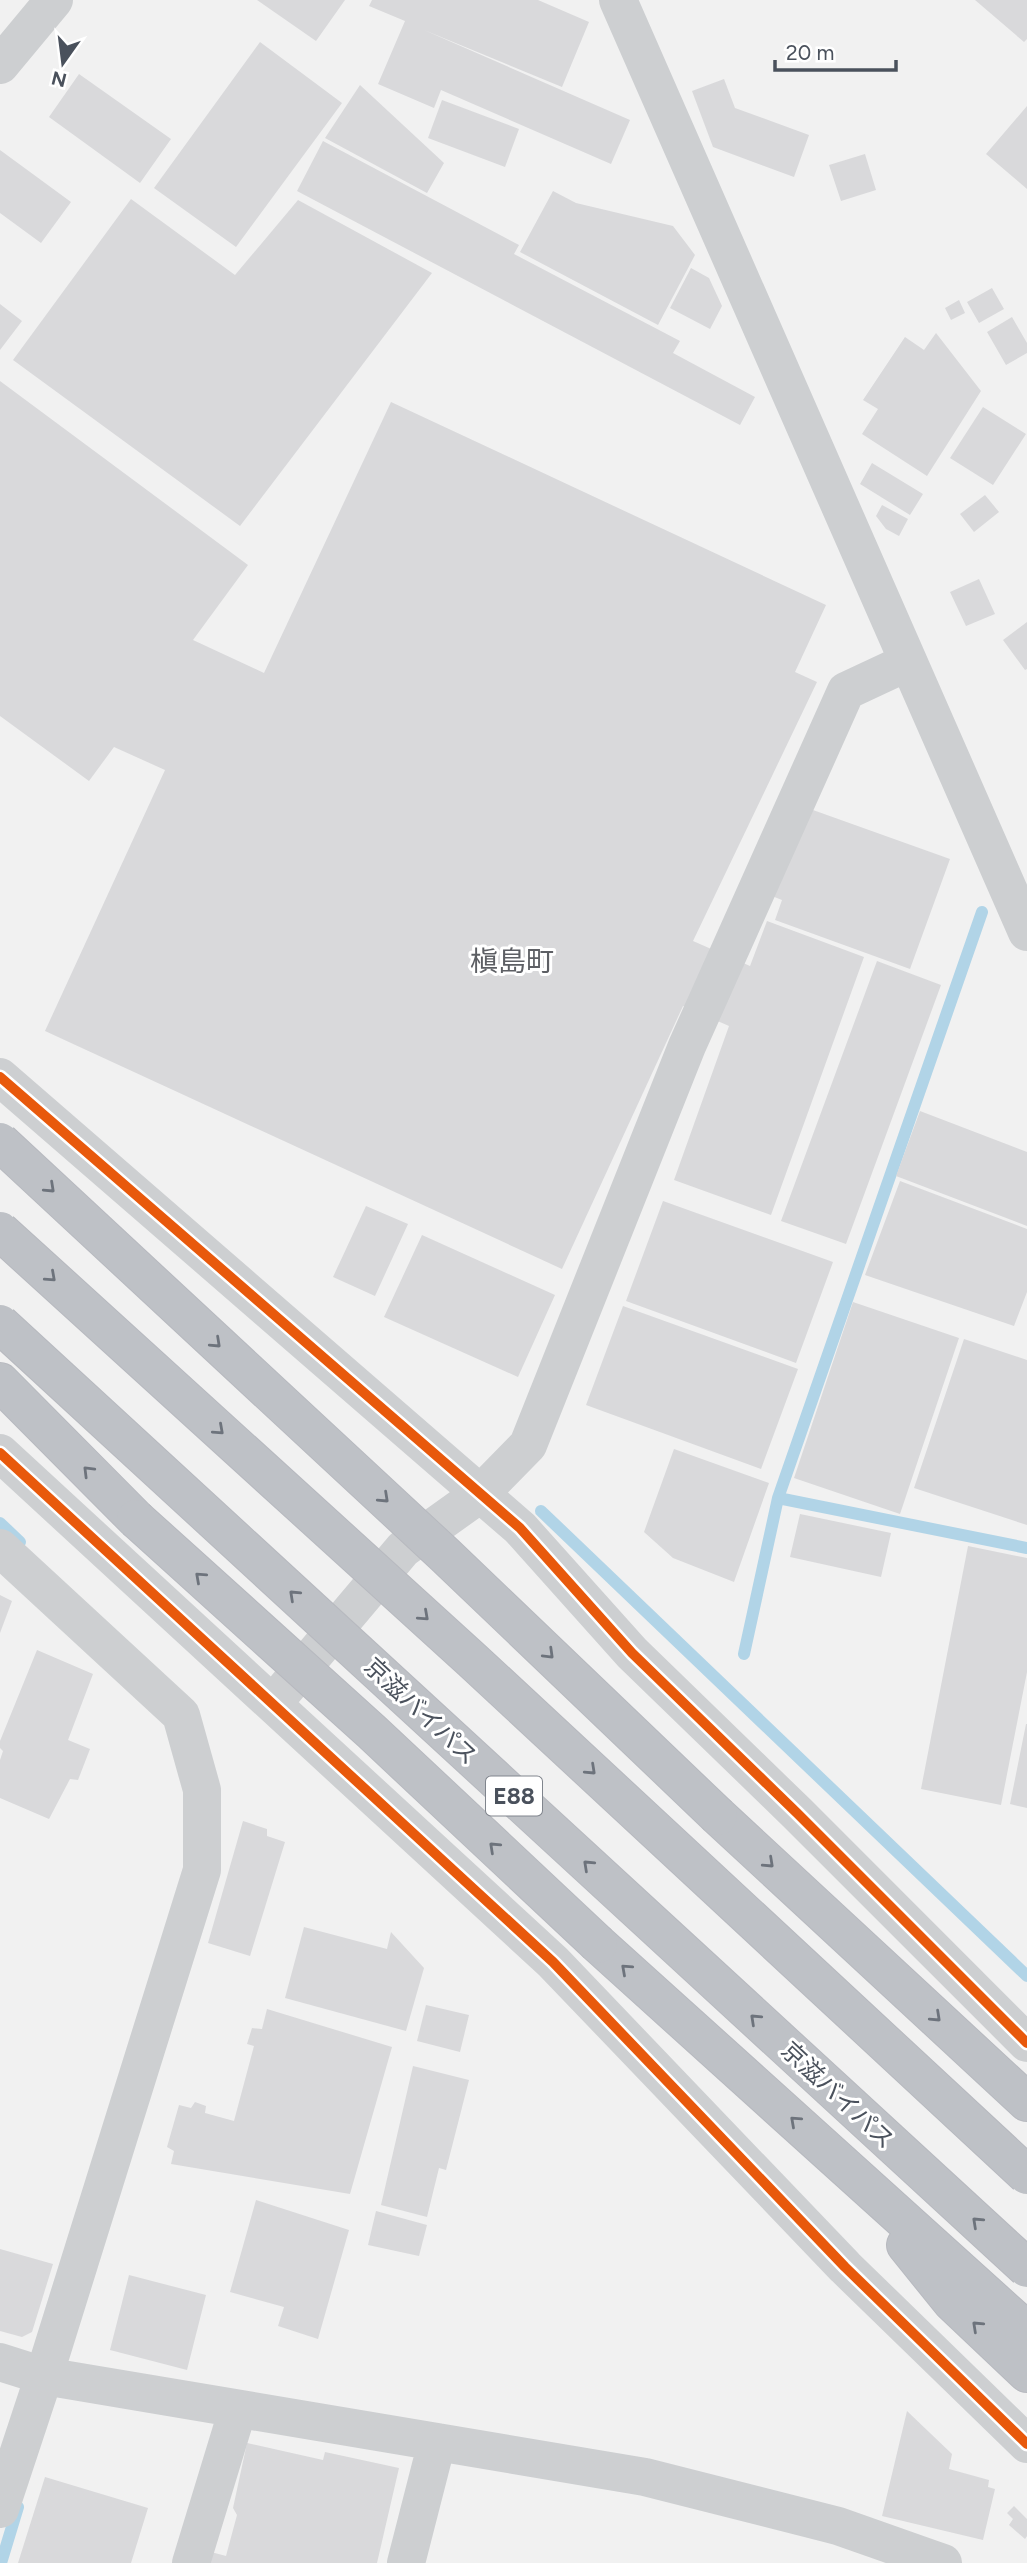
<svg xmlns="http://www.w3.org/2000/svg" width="1027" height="2563" viewBox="0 0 1027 2563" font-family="Figtree,'Noto Sans JP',sans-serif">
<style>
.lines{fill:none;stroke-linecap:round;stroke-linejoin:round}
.stream{stroke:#b1d4e7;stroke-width:12}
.building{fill:#d9d9db}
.highway-casing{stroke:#b7b9bf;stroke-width:40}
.minor{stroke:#cdcfd1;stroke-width:38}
.highway{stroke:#bec1c6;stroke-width:38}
.highway-bridge-casing{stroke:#b7b9bf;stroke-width:40;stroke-linecap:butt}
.highway-bridge{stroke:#bec1c6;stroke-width:38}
.cycleway-casing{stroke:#fff;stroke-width:15}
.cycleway{stroke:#e8590c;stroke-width:10}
.oneway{stroke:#6d737c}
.labels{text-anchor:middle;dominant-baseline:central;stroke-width:6;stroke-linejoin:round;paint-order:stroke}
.shield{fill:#fff;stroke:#80858d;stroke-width:2}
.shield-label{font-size:23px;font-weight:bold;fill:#4a515c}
.street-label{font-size:24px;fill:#4a515c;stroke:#fff}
.quarter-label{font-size:28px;fill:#5d5f64;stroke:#fff}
</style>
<rect width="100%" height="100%" fill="#f1f1f1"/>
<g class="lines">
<path class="stream" d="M778,1498L1027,1548
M541,1511L1027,1976
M0,1523L20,1542
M744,1654L778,1498L982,912
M1,2563L18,2507"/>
</g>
<path class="building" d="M257,0H345L316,41Z
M372,0H538L589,22L562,87L424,30L630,120L611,164L441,90L434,108L378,84L405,21L369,6Z
M975,0H1027V39L1024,42Z
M260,42L342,103L236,247L154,188Z
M79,74L171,139L140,183L49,117Z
M724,79L735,108L809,135L794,177L713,147L692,91Z
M360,85L444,163L427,193L325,138Z
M442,100L519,129L505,167L428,138Z
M1027,106V189L986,154Z
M323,141L519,245L514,254L680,341L673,353L755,397L740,425L297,191Z
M0,150L71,202L41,243L0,213Z
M865,154L876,190L841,201L829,165Z
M553,191L576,203L673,226L695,255L658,325L520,252Z
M131,199L235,275L298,200L432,273L240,526L13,360Z
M691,268L709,278L722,306L710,329L670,308Z
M992,288L1004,309L979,323L967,302Z
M959,300L965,313L951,320L945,308Z
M0,304L22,321L0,350Z
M1012,317L1027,343V353L1006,365L987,332Z
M936,333L981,391L927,476L862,434L878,409L863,400L905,337L924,350Z
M0,381L248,565L193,640L264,673L391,402L826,605L795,672L817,682L693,941L750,966L767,921L864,957L771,1215L674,1180L729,1026L683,1006L562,1269L45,1031L165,770L114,747L89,781L0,716Z
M983,407L1026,434L993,485L950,458Z
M872,463L923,494L910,515L860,484Z
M985,495L999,512L974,532L960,514Z
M882,505L908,519L899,536L886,529L876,516Z
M979,579L995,614L966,626L950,592Z
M1027,622V669L1025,670L1003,640Z
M799,805L950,859L910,969L775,920L782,900L767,894Z
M877,961L941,985L846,1244L781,1221Z
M920,1111L1027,1152V1226L896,1176Z
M900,1181L1027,1229V1292L1014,1326L865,1275Z
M663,1201L833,1262L796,1363L626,1301Z
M366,1206L408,1224L375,1296L333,1277Z
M422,1235L555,1295L518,1377L384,1317Z
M853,1302L959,1338L900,1514L794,1478Z
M623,1306L798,1369L761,1469L586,1405Z
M964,1339L1027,1360V1525L914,1488Z
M674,1449L769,1483L734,1582L673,1558L644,1532Z
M800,1514L891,1533L881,1577L790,1557Z
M968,1546L1027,1558V1672L1001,1805L921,1789Z
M0,1595L12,1601L0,1633Z
M37,1650L93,1674L68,1740L90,1749L78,1780L70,1779L49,1819L0,1798V1760L3,1751L0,1748V1741Z
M1026,1724H1027V1808L1010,1804Z
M243,1821L267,1829V1836L285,1842L250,1956L208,1943Z
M304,1927L387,1949L391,1932L424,1968L406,2031L285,1998Z
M426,2005L469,2015L460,2052L417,2041Z
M267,2009L392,2047L350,2194L171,2164L174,2151L167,2147L179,2105L191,2108L195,2102L206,2106L205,2113L234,2121L254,2046L247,2044L252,2028L262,2029Z
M413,2066L469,2080L446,2170L439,2168L427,2217L381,2205Z
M256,2200L349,2230L318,2339L278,2326L284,2307L230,2292Z
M376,2211L427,2225L419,2256L368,2245Z
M0,2249L53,2264L32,2332L22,2337L0,2331Z
M129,2275L206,2295L187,2370L110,2350Z
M907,2411L952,2454L949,2469L989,2480L988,2487L995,2489L983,2540L882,2516Z
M247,2443L323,2460L325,2452L399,2468L377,2563H208L211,2552L226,2556L237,2515L233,2508Z
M45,2477L148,2508L131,2563H18Z
M1014,2506L1027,2519V2536L1025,2539L1009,2525L1013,2519L1007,2513Z"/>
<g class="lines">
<g class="highway-casing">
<path id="highway" d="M0,1382L136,1519
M718,1816L1027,2102
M598,1944L1027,2331
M906,2245L952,2302L1027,2373"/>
</g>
<path class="minor" d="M618,0L1027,932
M0,65L54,0
M0,1077L520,1528L632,1653L797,1813L1027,2043
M0,1453L553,1962L845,2267L1027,2444
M0,1548L181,1715L202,1790V1870L44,2376L0,2509
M280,1695L403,1549L480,1494L528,1445L687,1046L846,691L908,662
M0,2362L44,2376L645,2477L838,2526L943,2563
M191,2563L238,2409
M406,2563L437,2442"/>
<use href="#highway" class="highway"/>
<g class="highway-bridge-casing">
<path id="highway-bridge" d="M0,1142L445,1555L718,1816
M0,1231L472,1660L1027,2175
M0,1324L1027,2268
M136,1519L372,1732L598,1944"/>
</g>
<use href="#highway-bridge" class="highway-bridge"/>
<g class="cycleway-casing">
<path id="cycleway" d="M0,1077L520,1528L632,1653L797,1813L1027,2043
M0,1453L553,1962L845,2267L1027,2444"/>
</g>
<use href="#cycleway" class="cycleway"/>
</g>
<defs><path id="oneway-chevron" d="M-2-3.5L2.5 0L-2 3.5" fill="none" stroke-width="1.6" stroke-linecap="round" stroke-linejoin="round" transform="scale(1.75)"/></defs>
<g class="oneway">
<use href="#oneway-chevron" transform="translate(50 1188) rotate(43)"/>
<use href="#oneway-chevron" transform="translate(51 1277) rotate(42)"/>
<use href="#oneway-chevron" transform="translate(216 1343) rotate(43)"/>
<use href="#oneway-chevron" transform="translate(219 1430) rotate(42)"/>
<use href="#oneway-chevron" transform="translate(88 1471) rotate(-135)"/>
<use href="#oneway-chevron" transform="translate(384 1498) rotate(43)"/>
<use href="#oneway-chevron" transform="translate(200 1577) rotate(-138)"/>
<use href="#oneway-chevron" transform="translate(294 1595) rotate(-137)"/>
<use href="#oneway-chevron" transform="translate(424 1616) rotate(42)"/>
<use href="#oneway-chevron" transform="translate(549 1654) rotate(44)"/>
<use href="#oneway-chevron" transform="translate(591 1770) rotate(43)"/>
<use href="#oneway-chevron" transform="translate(494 1847) rotate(-137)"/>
<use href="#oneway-chevron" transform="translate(769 1863) rotate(43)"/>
<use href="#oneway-chevron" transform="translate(588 1865) rotate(-137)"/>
<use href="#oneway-chevron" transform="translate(626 1969) rotate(-138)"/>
<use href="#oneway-chevron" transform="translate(936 2017) rotate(43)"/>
<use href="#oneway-chevron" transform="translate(755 2019) rotate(-137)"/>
<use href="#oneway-chevron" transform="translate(795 2121) rotate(-138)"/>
<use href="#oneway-chevron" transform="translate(977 2222) rotate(-137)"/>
<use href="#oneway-chevron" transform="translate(977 2326) rotate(-137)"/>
</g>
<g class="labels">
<rect class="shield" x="486" y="1776.5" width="56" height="39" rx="5"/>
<g class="shield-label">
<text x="514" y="1796">E88</text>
</g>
<g class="street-label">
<text transform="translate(421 1711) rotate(43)">京滋バイパス</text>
<text transform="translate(838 2095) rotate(43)">京滋バイパス</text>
</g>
<g class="quarter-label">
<text x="512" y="961">槇島町</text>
</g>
</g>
<g transform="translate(63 63) rotate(194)" stroke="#ffffff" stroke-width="5" paint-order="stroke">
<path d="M0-5L12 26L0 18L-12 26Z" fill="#4a515c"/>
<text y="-10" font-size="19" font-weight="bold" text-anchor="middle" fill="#4a515c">N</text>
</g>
<path d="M775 60v10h121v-10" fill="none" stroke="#4a515c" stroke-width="3.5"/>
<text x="786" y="60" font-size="21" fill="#4a515c" stroke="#ffffff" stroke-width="5" paint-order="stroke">20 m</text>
</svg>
